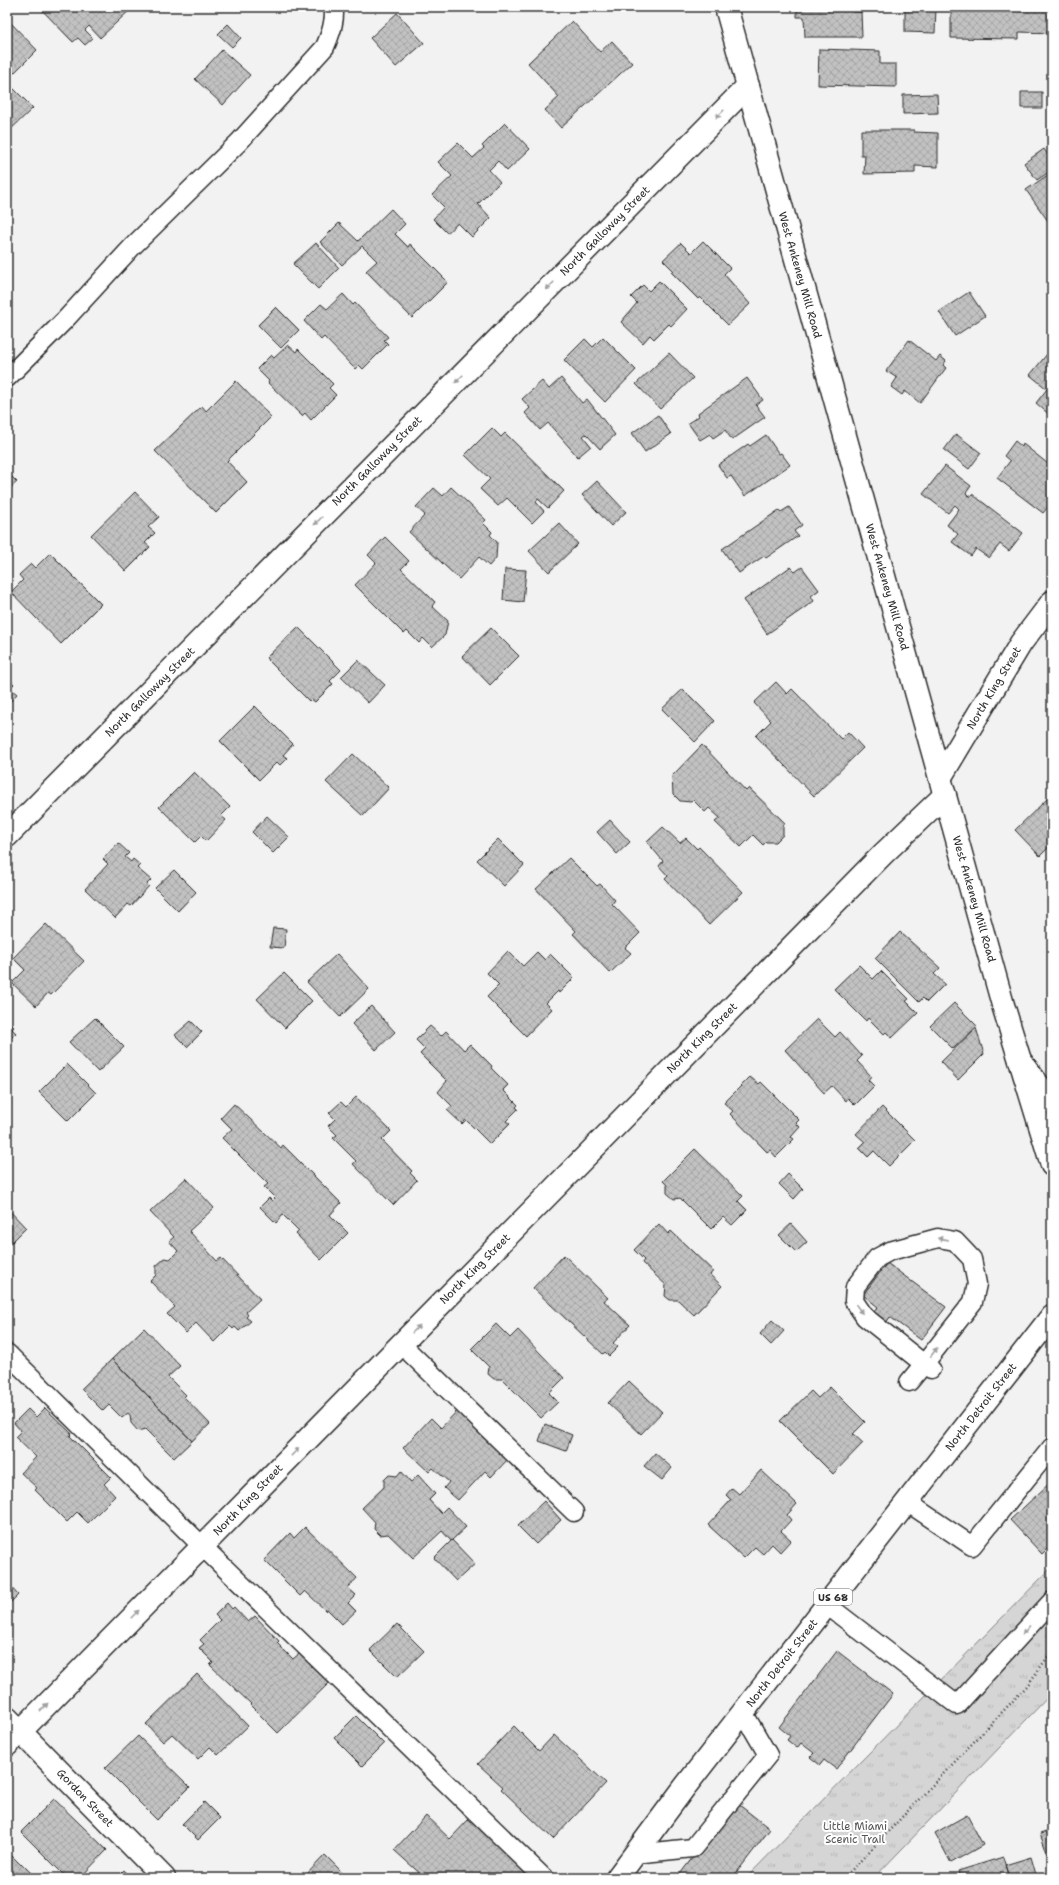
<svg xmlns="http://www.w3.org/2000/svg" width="1059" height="1885" viewBox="0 0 1059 1885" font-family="'Shantell Sans',sans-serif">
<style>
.park{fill:url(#park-tufts);stroke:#808080}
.building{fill:url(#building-cross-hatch);stroke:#2b2b2b}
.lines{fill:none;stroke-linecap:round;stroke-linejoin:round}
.lane-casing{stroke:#2b2b2b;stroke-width:21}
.street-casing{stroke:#2b2b2b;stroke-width:25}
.secondary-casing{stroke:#2b2b2b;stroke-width:25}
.highway-casing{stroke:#2b2b2b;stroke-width:25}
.path{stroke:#2b2b2b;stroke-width:2.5;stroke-dasharray:1 3;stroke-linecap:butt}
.lane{stroke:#fff;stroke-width:18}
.street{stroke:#fff;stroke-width:22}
.secondary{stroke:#fff;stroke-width:22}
.highway{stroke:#fff;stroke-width:22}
.oneway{fill:#a0a0a0}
.labels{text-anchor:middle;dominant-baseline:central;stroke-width:4;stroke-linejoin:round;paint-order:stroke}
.shield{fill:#fff;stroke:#6b6b6b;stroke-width:1}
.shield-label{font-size:10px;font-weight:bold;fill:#2b2b2b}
.street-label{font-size:11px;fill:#2b2b2b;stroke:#fff}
.park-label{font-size:11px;fill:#565656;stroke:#fff}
</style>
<defs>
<pattern id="park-tufts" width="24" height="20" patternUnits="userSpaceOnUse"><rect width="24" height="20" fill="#d5d5d5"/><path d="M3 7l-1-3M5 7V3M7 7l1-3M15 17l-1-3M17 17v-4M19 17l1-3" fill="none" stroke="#b7b7b7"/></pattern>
<pattern id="building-cross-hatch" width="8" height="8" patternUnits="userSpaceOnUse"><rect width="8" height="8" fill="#c1c1c1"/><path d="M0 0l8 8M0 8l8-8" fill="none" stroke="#a6a6a6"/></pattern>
</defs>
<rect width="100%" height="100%" fill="#f2f2f2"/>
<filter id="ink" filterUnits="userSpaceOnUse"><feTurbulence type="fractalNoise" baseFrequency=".025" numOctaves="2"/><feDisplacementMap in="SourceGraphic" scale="8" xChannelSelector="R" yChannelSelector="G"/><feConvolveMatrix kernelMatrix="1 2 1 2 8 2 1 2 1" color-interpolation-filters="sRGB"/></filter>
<g filter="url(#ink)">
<path class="park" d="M1052,1567V1693L874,1878H746Z"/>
<path class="building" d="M39,7H133L100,38L89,26L85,30L93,38L85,45L78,38L73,42Z
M797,7H853V12H861L862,37H805L804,17H797Z
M905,7H936L935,33L905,32Z
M951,7H1052V33L1019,32V39L951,38Z
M397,13L424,43L396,67L370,38Z
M9,21L37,50L7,80V22Z
M572,21L600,52L612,41L632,63L561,128L545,110L559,97L528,63Z
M228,24L241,38L232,47L218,34Z
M819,49L880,51V64H896V87L818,85Z
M222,50L250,75L223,105L195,79Z
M9,84L33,108L7,133V86Z
M1021,92H1042V108H1021Z
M937,94L938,113L903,114V95Z
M505,123L530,149L507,171L498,161L489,170L500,182L478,204L491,218L472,237L458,223L447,233L433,219L444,207L432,195L452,176L438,162L458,143L473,158L484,148L482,146Z
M861,130H914V132L938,133V167L915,166V173L864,174L865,155H861Z
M1044,149L1052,161V170L1037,180L1024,163Z
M1052,172V218L1048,221L1026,190Z
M391,209L405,224L395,234L408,247L410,244L448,282L412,318L366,271L377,261L362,246L342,265L320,242L339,223L358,241Z
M703,241L730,268L724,274L750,304L728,325L700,297L698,299L671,272L673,270L663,260L681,243L691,253Z
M316,243L339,268L318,289L293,264Z
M659,281L687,309L671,326L669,324L654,339L650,335L643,343L621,322L637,303L631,297L643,285L649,291Z
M969,292L985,316L955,336L939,312Z
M343,294L353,305L355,303L388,337L384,340L388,344L363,369L359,365L355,369L324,337L321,340L304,321L321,304L327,309Z
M276,307L299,330L281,348L258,325Z
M603,337L636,370L605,402L564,360L585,339L593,347Z
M909,340L936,361L940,356L946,361L943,365L946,368L920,403L905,391L902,395L891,387L897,378L886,371Z
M288,345L296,352L298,349L333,384L329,388L336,395L311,420L305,413L302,416L268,383L269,381L257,369L271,355L274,358Z
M1052,348V417L1036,403L1047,389L1030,375Z
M669,353L693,378L660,409L636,384Z
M561,378L582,403L587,399L615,435L600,449L586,434L583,436L591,446L578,457L548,423L540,430L525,413L530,408L522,399L542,381L549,389Z
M747,378L763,400L756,405L765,417L732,440L725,430L713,438L710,434L700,440L688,423L699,416L698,413Z
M236,381L271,417L227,461L247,482L216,513L155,451L202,406L206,411Z
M658,415L671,434L645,452L632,433Z
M492,428L501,437L505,433L564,491L548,508L538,499L536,502L544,511L532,523L507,498L498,506L480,489L490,479L465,455Z
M956,434L981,453L969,469L944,450Z
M766,435L779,454L781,453L790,465L745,496L731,476L727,478L718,465L748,444L750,446Z
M1015,441L1022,447L1023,444L1052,467V502L1043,513L997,478L1010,461L1004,456Z
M945,466L971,486L966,493L970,497L972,494L1023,533L1009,551L1000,544L989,558L976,549L971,556L952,542L958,534L947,525L959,509L955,505L948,513L923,494Z
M7,472L17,482L7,491Z
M597,481L626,512L611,526L582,495Z
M451,487L486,520L483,523L492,532L490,535L497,542L496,558L489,566L479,557L459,579L409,532L425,515L416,507L434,488L443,496Z
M135,492L159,517L148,527L155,533L145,543L150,547L126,571L91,535Z
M789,507L802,525L794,531L798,536L766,558L764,556L739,573L722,549L779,510L781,512Z
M559,523L578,544L549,572L529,551Z
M385,537L409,561L401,569L435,602L432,606L448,621L445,635L432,647L423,638L419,643L407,631L404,634L355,585L376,563L368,555Z
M50,553L101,604L61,644L11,592L23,580L19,575L31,564L35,568Z
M790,567L795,572L802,567L819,590L811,596L814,601L767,634L744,600Z
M505,569L526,570L523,602L503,600Z
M298,627L341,670L330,681L333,684L315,702L311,699L309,701L266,658Z
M491,628L519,656L490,685L462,656Z
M358,660L385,685L368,703L341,677Z
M7,677L14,684L10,688L17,694L7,705Z
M776,682L787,694L792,689L841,739L848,732L863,748L814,796L756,736L771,721L754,703Z
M683,689L715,721L695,742L662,709Z
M255,706L293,744L283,755L287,758L280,765L277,762L259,780L220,741Z
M702,745L746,791L749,788L785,823L783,826V835L776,842H766L763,845L753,835L741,847L715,822L720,818L709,808L705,812L693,800L691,802L680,801L673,794L672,776Z
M353,754L389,788L363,816L326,782Z
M194,772L230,807L221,816L226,820L206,841L201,836L195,842L159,807Z
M1049,797L1052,799V844L1040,856L1015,830Z
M267,816L289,837L273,853L252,832Z
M610,820L630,842L617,854L597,832Z
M663,827L680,843L686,838L697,849L699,847L743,892L709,925L665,879L668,876L659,866L663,861L647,842Z
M498,839L524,865L504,886L477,860Z
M118,843L129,853L125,857L131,862L133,859L140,865L137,868L151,880L147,884L149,886L131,906L128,904L115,918L85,889L108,864L103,859Z
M569,858L597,886L600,884L615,900L612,904L640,933L625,948L631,953L610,973L573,934L576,931L536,889Z
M174,870L196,892L178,911L155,888Z
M46,924L84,961L51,995L48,993L36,1006L12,983L25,970L13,958Z
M273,928L286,929L284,948L270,947Z
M900,932L940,968L934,974L945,984L927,1002L923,998L919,1002L875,958Z
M508,951L523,966L537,952L545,960L550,954L574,978L559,993L558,991L546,1003L552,1009L526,1036L487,997L499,985L487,973Z
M337,954L369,989L340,1017L307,982Z
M859,965L873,979L881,971L909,999L906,1001L918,1013L892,1038L886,1032L884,1034L868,1018L866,1021L834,989Z
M284,973L312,1001L285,1028L257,999Z
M954,1003L977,1026L953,1049L930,1026Z
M371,1006L395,1032L376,1050L352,1024Z
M95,1018L124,1047L98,1072L69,1042Z
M817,1019L835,1037L840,1032L862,1056L857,1061L871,1076L868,1080L874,1086L855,1105L848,1098L846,1101L832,1086L824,1093L785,1050Z
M8,1021L14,1027L12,1029L16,1033L7,1042Z
M191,1021L202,1032L187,1047L175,1035Z
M430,1026L441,1036L446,1031L464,1050L470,1044L492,1066L491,1068L508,1085L503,1090L518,1105L516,1107L518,1109L506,1121L510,1124L490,1144L466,1120L462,1124L447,1110L452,1106L438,1092L447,1081L420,1054L425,1049L416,1040Z
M976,1028L984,1054L958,1080L941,1062Z
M67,1064L96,1093L68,1121L39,1092Z
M750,1077L759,1084L761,1082L799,1120L796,1123L800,1127L791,1137L794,1139L776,1157L770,1150L767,1152L730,1114L733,1111L724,1103Z
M356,1097L391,1131L382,1140L412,1171L410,1173L417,1180L393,1205L353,1164L356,1161L333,1138L337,1135L328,1126L335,1119L329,1113L341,1102L346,1107Z
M234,1104L281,1148L283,1145L341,1203L330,1215L348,1233L321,1260L296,1234L299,1231L283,1215L276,1223L260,1207L269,1198L272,1201L275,1198L264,1187L268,1184L222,1138L232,1129L221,1118Z
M882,1107L915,1140L889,1166L874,1151L868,1157L859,1148L865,1142L856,1134Z
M695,1149L743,1196L738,1201L747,1210L732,1225L723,1217L711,1229L680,1198L674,1199L667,1193V1185L663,1181Z
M788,1174L803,1189L794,1199L779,1184Z
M186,1178L214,1208L189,1231L217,1261L221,1258L260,1299L246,1312L248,1315L246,1317L251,1321L239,1331L235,1327L233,1329L230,1326L214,1342L196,1323L186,1333L167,1314L175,1307L150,1281L156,1275V1266L165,1258L170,1259L178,1251L169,1241L174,1237L150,1212Z
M7,1208L26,1228L7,1247Z
M659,1224L668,1234L671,1231L713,1271L710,1275L722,1286L694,1315L678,1300H670L665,1296L666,1285L642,1263L644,1260L634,1250Z
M791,1224L807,1242L796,1252L779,1235Z
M564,1255L608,1298L604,1301L630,1325L613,1343L618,1347L609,1356L605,1352L603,1354L533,1288Z
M887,1263L946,1307L921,1340L890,1317L886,1323L873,1313L878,1307L863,1295Z
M772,1320L784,1331L771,1345L760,1334Z
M496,1324L510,1338L518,1330L564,1378L549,1393L558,1402L541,1418L502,1379H494L488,1374L489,1367L471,1349Z
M144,1328L180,1366L168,1377L186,1395L184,1397L210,1424L192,1441L112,1359Z
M112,1359L192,1441L174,1458L145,1429L138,1431L131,1423L130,1415L128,1413L122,1418L109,1405L103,1411L81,1389Z
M629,1381L662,1412L641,1434L608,1403Z
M830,1387L865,1422L853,1434L863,1443L833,1474L780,1421L811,1391L818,1398Z
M45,1408L72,1434L70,1436L111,1477L104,1484L115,1496L88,1523L77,1512L67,1522L35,1490L37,1488L21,1473L36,1457L15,1437L21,1431L14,1423L28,1409L36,1417Z
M457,1411L492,1445L495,1442L510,1457L491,1477L485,1471L458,1500L444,1488L449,1482L433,1468L429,1472L403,1448L431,1418L441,1428Z
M545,1424L572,1435L566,1451L539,1441Z
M655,1453L672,1468L662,1480L644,1466Z
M761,1470L797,1504L787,1515L791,1520L781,1531L791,1540L780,1552L772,1544L763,1554L755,1547L744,1558L708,1525L731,1500L726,1495L732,1488L739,1494Z
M401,1471L411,1482L418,1475L435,1494L429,1500L441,1513L447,1507L466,1527L451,1541L442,1531L413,1558L388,1534L380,1535L374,1529L375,1522L362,1508L384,1487V1480L389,1475L397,1476Z
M1052,1481V1544L1042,1554L1010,1520Z
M544,1501L561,1520L536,1544L518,1526Z
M305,1527L357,1578L348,1588L356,1595L348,1603L356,1611L342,1624L327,1609L326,1611L305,1591L300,1596L264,1560L290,1533L294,1538Z
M452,1540L475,1564L456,1581L434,1558Z
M7,1583L18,1595L7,1606Z
M227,1603L232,1609L234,1607L248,1622L255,1616L279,1641L277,1643L293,1659L300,1653L329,1683L278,1733L250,1705L251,1704L210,1665L213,1662L199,1648L204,1644L200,1640L220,1620L215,1615Z
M397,1624L424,1651L397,1677L370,1650Z
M837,1651L893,1694L836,1769L824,1760L820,1765L810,1757L814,1753L801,1743L797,1748L787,1740L790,1736L779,1727Z
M197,1674L248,1726L218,1755L210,1747L198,1759L172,1734L163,1742L146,1724Z
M356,1716L384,1744L362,1766L334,1738Z
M514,1726L539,1751L554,1735L606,1783L553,1839L501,1789L503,1787L478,1764Z
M138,1736L190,1787L157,1820L105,1768Z
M54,1799L107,1850L80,1878H67L21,1832Z
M204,1802L220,1818L198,1840L182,1824Z
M738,1804L770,1829L734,1876L731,1874L728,1878H677L699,1849L702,1852Z
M967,1815L983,1845L951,1863L935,1833Z
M426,1816L450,1839L469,1819L532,1878H425L394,1850Z
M1052,1830V1851L1047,1853L1040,1834Z
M7,1851L21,1865L22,1864L36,1878H7Z
M325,1855L348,1878H307L305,1876Z
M1003,1857L1009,1878H960L958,1871Z
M1031,1857L1037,1878H1009L1005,1865Z
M124,1870L131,1878H116Z"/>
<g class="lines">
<g class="lane-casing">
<path id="lane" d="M7,378L64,321L133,246L239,142L325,47C331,33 335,22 334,7
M401,1344L574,1512
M7,1353L202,1546L544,1878
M909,1382L928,1359L973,1302L977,1284L972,1259L955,1241L938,1238L890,1251L877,1258L855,1287L854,1301L865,1317L924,1364L931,1369
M907,1502L972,1546L1052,1447
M827,1605L957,1705L1052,1601
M634,1854L693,1848L768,1755L743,1712"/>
</g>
<g class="street-casing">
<path id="street" d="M940,778L1021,643L1052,602
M7,836L748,86
M7,1718L164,1878
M7,1745L883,854L945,795"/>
</g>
<g class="secondary-casing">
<path id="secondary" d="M726,7L1003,1005L1052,1165"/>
</g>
<g class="highway-casing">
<path id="highway" d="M1020,1060L1052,1103
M617,1878L684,1788L1052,1316"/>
</g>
<path class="path" d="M844,1878L1027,1686L1052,1651"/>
<use href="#lane" class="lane"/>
<use href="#street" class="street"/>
<use href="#secondary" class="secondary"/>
<use href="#highway" class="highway"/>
</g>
<defs><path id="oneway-solid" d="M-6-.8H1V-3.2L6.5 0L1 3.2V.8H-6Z"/></defs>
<g class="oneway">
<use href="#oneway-solid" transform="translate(720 114) rotate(135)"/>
<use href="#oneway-solid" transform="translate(550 286) rotate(135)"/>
<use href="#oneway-solid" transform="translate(459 379) rotate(135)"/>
<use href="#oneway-solid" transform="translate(318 521) rotate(135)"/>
<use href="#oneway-solid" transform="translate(943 1239) rotate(-171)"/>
<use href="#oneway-solid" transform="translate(859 1309) rotate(54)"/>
<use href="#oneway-solid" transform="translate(416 1329) rotate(-45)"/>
<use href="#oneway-solid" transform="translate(934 1352) rotate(-53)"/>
<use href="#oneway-solid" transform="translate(295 1452) rotate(-46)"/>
<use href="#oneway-solid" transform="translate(135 1614) rotate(-45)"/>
<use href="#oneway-solid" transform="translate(1026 1630) rotate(132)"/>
<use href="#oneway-solid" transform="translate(44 1707) rotate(-45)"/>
</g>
</g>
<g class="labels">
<rect class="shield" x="814" y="1589" width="38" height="16" rx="3"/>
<g class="shield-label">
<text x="833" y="1597">US 68</text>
</g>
<g class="street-label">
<text transform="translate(605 231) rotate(-45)">North Galloway Street</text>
<text transform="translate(800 275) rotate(74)">West Ankeney Mill Road</text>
<text transform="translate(377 461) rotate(-45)">North Galloway Street</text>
<text transform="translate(887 587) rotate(74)">West Ankeney Mill Road</text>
<text transform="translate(994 688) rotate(-59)">North King Street</text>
<text transform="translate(150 692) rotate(-45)">North Galloway Street</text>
<text transform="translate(974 899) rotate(74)">West Ankeney Mill Road</text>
<text transform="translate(702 1038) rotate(-45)">North King Street</text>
<text transform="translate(475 1269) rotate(-45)">North King Street</text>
<text transform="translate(981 1407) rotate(-52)">North Detroit Street</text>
<text transform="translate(248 1500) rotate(-46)">North King Street</text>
<text transform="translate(782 1663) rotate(-52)">North Detroit Street</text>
<text transform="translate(85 1798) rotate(46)">Gordon Street</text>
</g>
<g class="park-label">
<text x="855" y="1826">Little Miami<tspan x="855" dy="13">Scenic Trail</tspan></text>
</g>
</g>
<rect width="1059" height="1885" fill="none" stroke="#fff" stroke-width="24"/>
<rect x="12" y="12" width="1035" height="1861" fill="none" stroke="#2b2b2b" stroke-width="1.5" filter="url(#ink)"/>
</svg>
